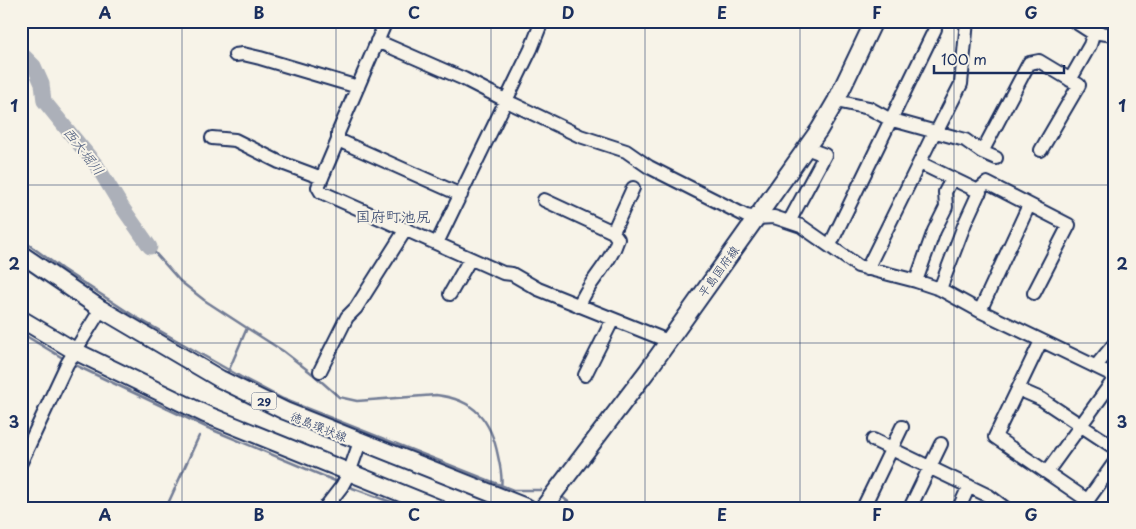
<svg xmlns="http://www.w3.org/2000/svg" width="1136" height="529" viewBox="0 0 1136 529" font-family="'Playpen Sans','Klee One',sans-serif">
<style>
.lines{fill:none;stroke-linecap:round;stroke-linejoin:round}
.stream{stroke:#727c95;stroke-width:2.5}
.river{stroke:#acb0b9;stroke-width:15}
.minor-casing{stroke:#1b2f5e;stroke-width:16}
.major-casing{stroke:#1b2f5e;stroke-width:20}
.minor{stroke:#f7f3e8;stroke-width:12}
.major{stroke:#f7f3e8;stroke-width:16}
.grid{fill:none;stroke:#1b2f5e;stroke-width:1;stroke-opacity:0.55}
.labels{text-anchor:middle;dominant-baseline:central;stroke-width:4;stroke-linejoin:round;paint-order:stroke}
.shield{fill:#f7f3e8;stroke:#5d6a87;stroke-width:1}
.shield-label{font-size:11px;font-weight:bold;fill:#1b2f5e}
.street-label{font-size:12px;fill:#1b2f5e;stroke:#f7f3e8}
.water-label{font-size:14px;font-style:italic;fill:#465679;stroke:#f7f3e8}
.quarter-label{font-size:15px;fill:#1b2f5e;stroke:#f7f3e8}
.neatline{fill:none;stroke:#1b2f5e;stroke-width:2}
.grid-label{font-size:16px;text-anchor:middle;font-weight:bold;fill:#1b2f5e}
</style>
<rect width="100%" height="100%" fill="#f7f3e8"/>
<filter id="ink" filterUnits="userSpaceOnUse"><feTurbulence type="fractalNoise" baseFrequency=".02" numOctaves="2"/><feDisplacementMap in="SourceGraphic" scale="10" xChannelSelector="R" yChannelSelector="G"/><feConvolveMatrix kernelMatrix="1 2 1 2 8 2 1 2 1" color-interpolation-filters="sRGB"/></filter>
<g filter="url(#ink)">
<g class="lines">
<path class="stream" d="M363,21L378,29
M21,239L62,269L134,316L241,377L283,399L513,490H541
M150,247L180,281L204,300L247,328L228,372
M247,328L283,351L314,375L339,397L357,401L436,395C474,399 491,420 498,456C500,466 503,477 501,487
M21,333L66,360
M73,364L208,428L340,483
M347,486L407,508
M561,496L576,508
M166,508L199,436"/>
<path class="river" d="M21,56L25,57L34,66L42,84L44,101L97,166L122,207L150,247"/>
<g class="minor-casing">
<path id="minor" d="M386,21L338,133V140L318,187L321,192L503,273L512,274L538,289L668,341
M1074,21L1091,32L1115,35
M377,41L464,79L513,104L580,136L626,151L649,167L746,216L756,218L774,217L801,226L858,266L916,281L940,289L980,311L1115,376
M235,55L243,54L260,58L358,87
M1070,80L1090,45L1094,32
M836,101L869,108L889,119L965,140L982,152L996,158
M212,138L235,140L279,162L322,178
M338,140L461,195
M982,152L1029,63L1039,61L1079,85L1041,150
M920,163L980,192
M544,200L613,232L618,239C610,265 588,281 579,306
M790,220L825,155L806,148
M613,232L633,188
M437,243L531,49L542,21
M830,245L935,29
M867,269L932,137L939,127L961,84L967,21
M916,281L934,231L946,207L945,192L952,179
M940,289L965,223L981,188L987,183L1069,225L1034,293
M450,294L470,259
M980,311L1029,205
M1041,341L995,437L1087,500
M1096,366L1115,343
M320,371L347,317L356,308L406,229
M585,375L613,319
M1018,389L1041,399L1115,448
M873,440L989,496L1005,508
M21,462L67,364L101,309
M1047,472L1115,378
M325,508L342,486L349,473L360,442
M863,508L902,427
M910,508L941,444
M959,508L969,486
M1082,508L1115,462"/>
</g>
<g class="major-casing">
<path id="major" d="M21,254L101,309L220,379L285,411L528,508
M21,319L75,351L205,414L438,508
M543,508L648,370L819,130L836,101L874,21"/>
</g>
<use href="#minor" class="minor"/>
<use href="#major" class="major"/>
</g>
</g>
<path class="grid" d="M182,21V508M336,21V508M491,21V508M645,21V508M800,21V508M954,21V508M21,185H1115M21,343H1115"/>
<g class="labels">
<rect class="shield" x="251.5" y="392.5" width="25" height="17" rx="4"/>
<g class="shield-label">
<text x="264" y="401">29</text>
</g>
<g class="street-label">
<text transform="translate(718 271) rotate(-54)">平島国府線</text>
<text transform="translate(319 426) rotate(22)">徳島環状線</text>
</g>
<g class="water-label">
<text transform="translate(84 151) rotate(52)">西大堀川</text>
</g>
<g class="quarter-label">
<text x="393" y="215">国府町池尻</text>
</g>
</g>
<rect width="1136" height="529" fill="none" stroke="#f7f3e8" stroke-width="55"/>
<path d="M934 65v8h130v-8" fill="none" stroke="#1b2f5e" stroke-width="2.5"/>
<text x="941" y="65" font-size="15" fill="#1b2f5e" stroke="#f7f3e8" stroke-width="4" paint-order="stroke">100 m</text>
<rect x="28" y="28" width="1080" height="474" class="neatline"/>
<g class="grid-label">
<text x="105" y="19">A</text>
<text x="259" y="19">B</text>
<text x="414" y="19">C</text>
<text x="568" y="19">D</text>
<text x="722" y="19">E</text>
<text x="877" y="19">F</text>
<text x="1031" y="19">G</text>
<text x="14" y="112">1</text>
<text x="1122" y="112">1</text>
<text x="14" y="270">2</text>
<text x="1122" y="270">2</text>
<text x="14" y="428">3</text>
<text x="1122" y="428">3</text>
<text x="105" y="521">A</text>
<text x="259" y="521">B</text>
<text x="414" y="521">C</text>
<text x="568" y="521">D</text>
<text x="722" y="521">E</text>
<text x="877" y="521">F</text>
<text x="1031" y="521">G</text>
</g>
</svg>
